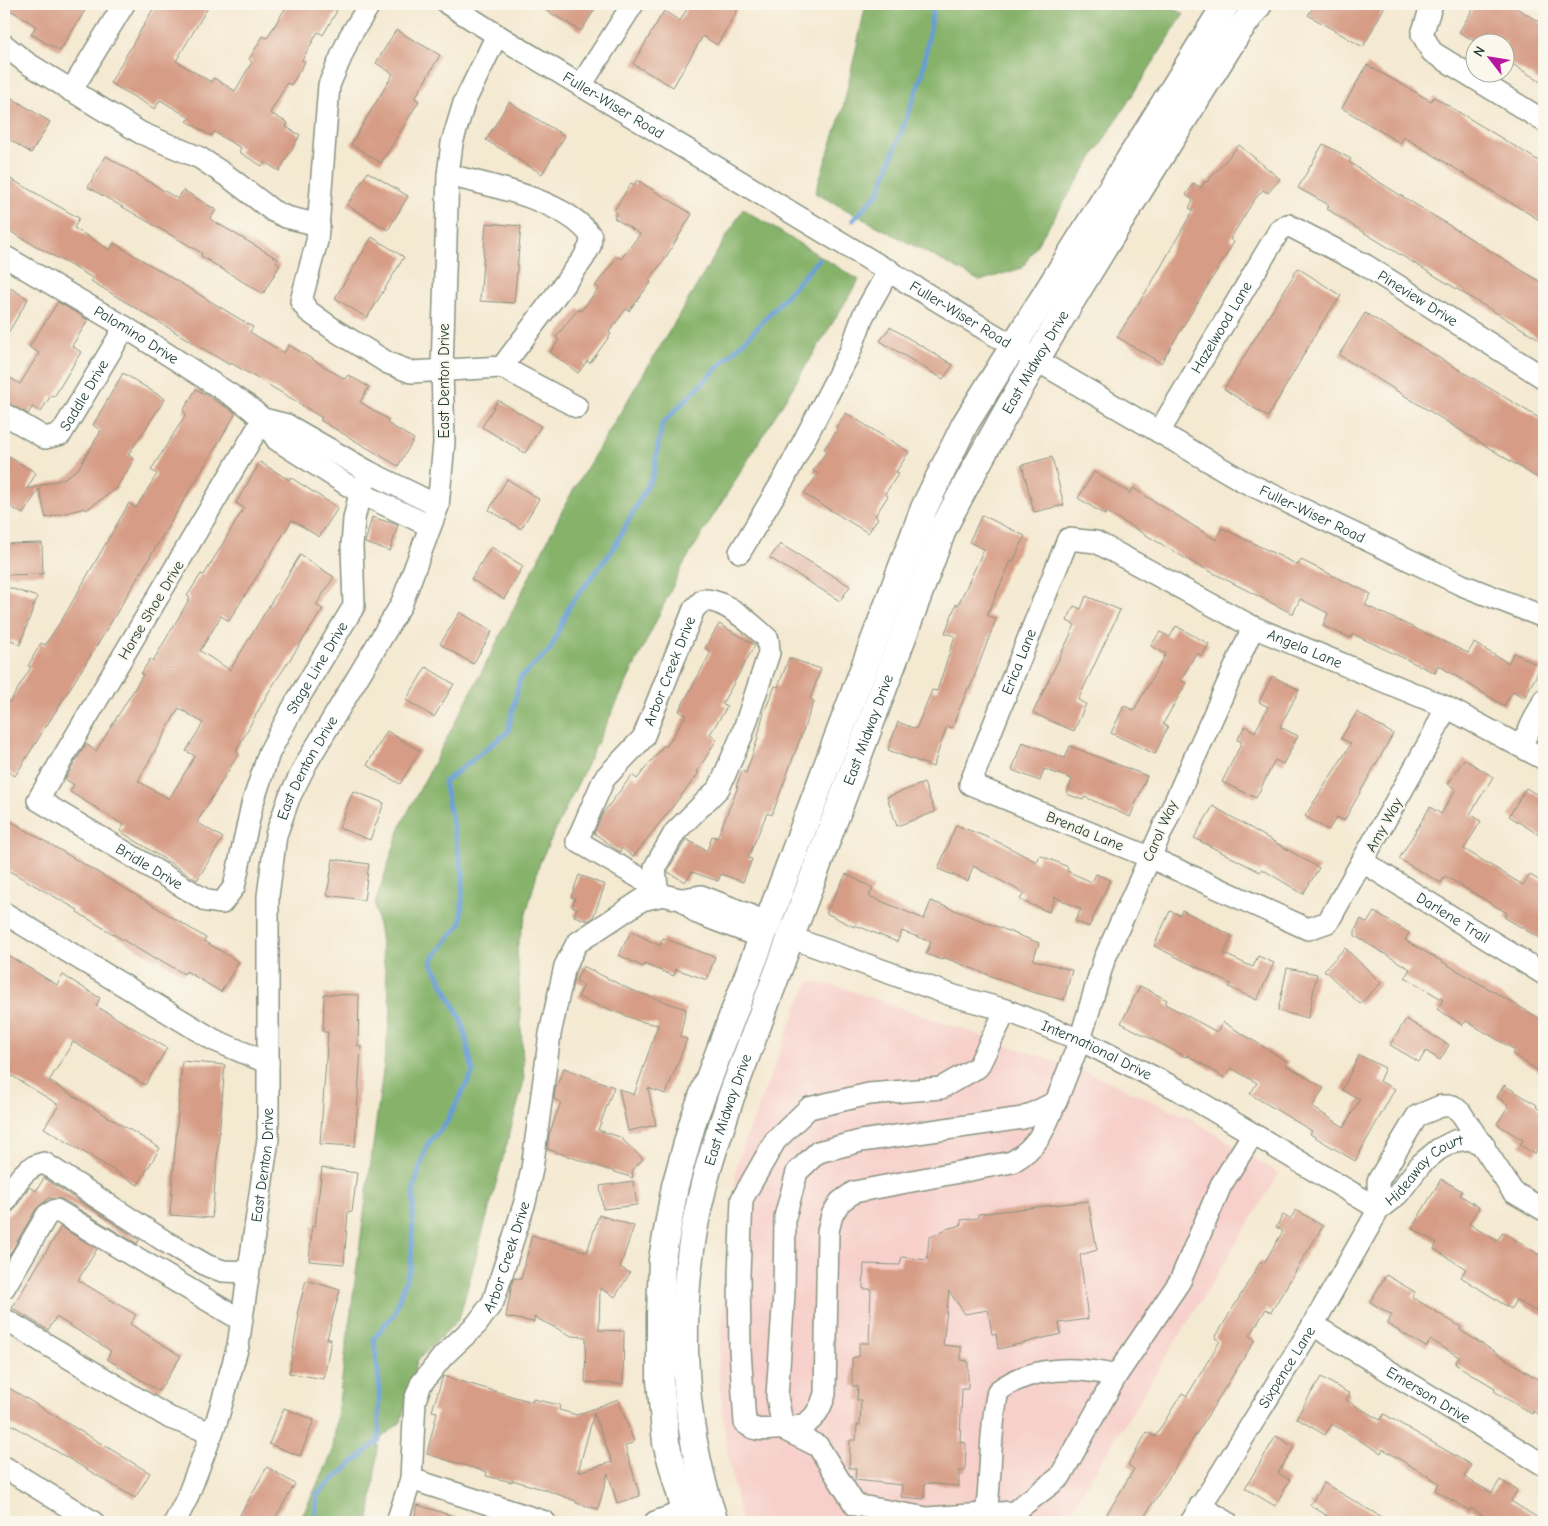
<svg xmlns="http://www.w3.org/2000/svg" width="1548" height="1526" viewBox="0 0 1548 1526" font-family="'Comic Neue',sans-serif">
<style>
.built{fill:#f7d0cb}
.forest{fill:#86b26b;stroke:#527850}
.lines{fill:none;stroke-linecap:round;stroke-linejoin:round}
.stream{stroke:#689ed5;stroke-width:5}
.building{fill:#d69c85;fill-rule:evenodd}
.minor-casing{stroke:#8a9382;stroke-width:24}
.major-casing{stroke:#8a9382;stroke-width:29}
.minor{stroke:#fff;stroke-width:21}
.major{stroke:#fff;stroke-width:26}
.labels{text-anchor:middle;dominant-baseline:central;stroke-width:4;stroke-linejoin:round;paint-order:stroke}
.street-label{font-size:15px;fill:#1f3d34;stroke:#fbf7ec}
</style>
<rect width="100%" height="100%" fill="#fbf7ec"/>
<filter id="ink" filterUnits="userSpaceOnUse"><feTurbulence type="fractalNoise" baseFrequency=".02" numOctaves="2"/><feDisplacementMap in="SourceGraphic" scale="10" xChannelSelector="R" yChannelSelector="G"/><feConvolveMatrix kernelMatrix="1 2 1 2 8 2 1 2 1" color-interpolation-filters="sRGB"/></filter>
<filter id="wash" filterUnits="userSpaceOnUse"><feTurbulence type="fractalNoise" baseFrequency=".0096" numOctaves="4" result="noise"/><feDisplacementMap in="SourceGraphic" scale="20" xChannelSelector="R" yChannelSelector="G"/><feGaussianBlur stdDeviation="1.12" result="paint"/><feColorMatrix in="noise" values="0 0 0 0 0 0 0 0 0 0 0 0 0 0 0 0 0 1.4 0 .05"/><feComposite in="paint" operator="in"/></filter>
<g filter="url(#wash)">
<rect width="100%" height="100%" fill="#f4e9d1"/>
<path class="built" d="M811,981L846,989L1097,1076L1190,1118L1279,1174L1064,1522H741L727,1450L718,1369L737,1162L799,1002Z"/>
<path class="forest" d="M866,4H1166L1184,14L1022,268L980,281L815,193L843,108Z
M743,209L859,280L683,565L540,862L517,948L524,1081L459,1319L417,1361L401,1422L379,1440L369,1522H299L332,1454L391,1010L375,904L401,825L490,656L568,499Z"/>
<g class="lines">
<path class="stream" d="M853,220L879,192L922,76L934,4
M315,1522L317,1494L379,1440V1382L374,1338L394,1314L411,1266L414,1188L427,1145L446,1123L473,1072L462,1021L431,961L461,923L463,874L444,782L508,732L520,678L550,650L570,605L612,551L653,475L662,424L757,328L819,259"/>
</g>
<g id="blocks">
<path class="building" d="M4,4H89L60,51L31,34L36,26L4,6Z
M156,4H210L176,61L211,82L214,78L235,91L252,62L249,59L263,36L267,38L288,4H336L333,8L337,11L323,35L318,32L302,60L305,62L291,85L287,83L270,113L288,123L286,127L300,135L279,171L265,162L262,166L239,152L241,148L214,132L211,136L187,121L190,118L160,100L155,109L110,83Z
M535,4H598L581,31Z
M690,4H741L717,45L703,36L673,87L633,64L664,11L680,21Z
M1315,4H1386L1363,47L1308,15Z
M1476,4H1510L1544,25V84L1506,60V42H1476L1459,32Z
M396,30L440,55L415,98L419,101L381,163L351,144L393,74L376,63Z
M1367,65L1431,101L1434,97L1544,164V223L1404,137L1400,143L1342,108Z
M4,93L50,122L31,153L4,136Z
M509,102L565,136L542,174L486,140Z
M1323,144L1351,159L1349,162L1371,177L1544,284V342L1358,229L1327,209L1329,205L1298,188Z
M1239,145L1280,179L1268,193L1263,190L1254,200L1230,239L1234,242L1161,363L1117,337L1154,279L1193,210L1189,208L1193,200L1186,195L1194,183L1201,188L1205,181L1207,182Z
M106,156L178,199L183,190L216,210L210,219L278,259L276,262L280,265L263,294L201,256L202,253L88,187Z
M368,172L408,196L388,230L347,205Z
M4,175L79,218L74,228L110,250L114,243L253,327L250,332L284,353L289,345L345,379L348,375L369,387L360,402L389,420L387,423L414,439L398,466L320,420L322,418L294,400L231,363L230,365L91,281L93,278L4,228Z
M637,180L692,214L666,257L649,280L651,282L629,311L626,309L609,332L611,334L590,363L587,361L578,373L550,352L559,340L556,337L578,309L581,311L599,288L595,286L618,256L621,259L640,234L614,218L617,213L614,211L631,183L634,185Z
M486,223L521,226L514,303L480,301Z
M372,237L404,257L367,318L335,298Z
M1298,268L1341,296L1323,321L1268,417L1224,389Z
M4,284L28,299L4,340Z
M58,302L88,320L72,346L81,352L54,397L51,395L41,412L32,407L28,414L4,401V374L20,384L39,353L29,347Z
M1365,313L1544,421V482L1339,355Z
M890,327L953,365L943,379L880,341Z
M123,373L165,399L128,455L134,459L116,489L86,510L85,508L46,518L39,489L23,514L4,503V454L36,473L27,489L63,479L78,469L101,431L93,425Z
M196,389L236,413L104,634L15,776L4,769V699L10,702L31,667L28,666L41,643L45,645L63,618L129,503L136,508L157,474L151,470L186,414L183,411Z
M498,400L541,426L525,453L482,427Z
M846,413L909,452L896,472L899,473L885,494L888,496L875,516L878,518L868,533L804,494L818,474L813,471L827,451L824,449L838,429L836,427Z
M1052,457L1064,505L1034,512L1022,465Z
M260,462L289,480L290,477L338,508L319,537L292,520L229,621L221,616L200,651L230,670L300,555L334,577L316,605L323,609L268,693L236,751L239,753L197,822L223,838L197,880L120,831L124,825L70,792L74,785L65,779L86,744L96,751L143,675L141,674L150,659L153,661L190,598L187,596L201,574L204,575L244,508L236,503ZM179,708L203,723L186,751L195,756L169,799L138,781Z
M1094,472L1130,493L1133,488L1216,540L1222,528L1298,565L1301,560L1371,594L1365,605L1468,653L1474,643L1508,663L1514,653L1541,667L1524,698L1513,691L1504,706L1438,665L1435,673L1353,634L1351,638L1323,626L1328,613L1300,599L1293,614L1190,561L1107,512L1105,515L1078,498Z
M507,479L539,499L521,529L489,510Z
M982,515L1025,536L1013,562L1011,561L987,615L996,619L970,688H968L952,728L947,726L933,767L888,750L898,722L916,729L932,690L937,691L955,636L945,633L956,604L958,605L984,549L969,542Z
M372,517L398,525L390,551L365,543Z
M42,543L43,574L4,575V544Z
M780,544L850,586L840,601L770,558Z
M491,547L523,566L504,599L471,579Z
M4,586L37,597L20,645L12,640L4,649Z
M1086,596L1120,610L1078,700L1086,704L1074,731L1033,713L1075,625L1067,621L1074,606L1081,609Z
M460,612L492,632L473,664L440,644Z
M719,624L755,645L722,704L727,707L710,734L717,739L697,772L699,773L633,857L622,848L620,852L594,833L603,813L632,775L637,779L664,745L666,747L686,715L679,711L711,652L705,648Z
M1176,626L1209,644L1202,656L1196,653L1181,680L1186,683L1163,724L1168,726L1155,754L1111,733L1124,706L1134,710L1166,654L1151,646L1160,632L1170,637Z
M789,658L821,669L810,699L814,701L772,815L767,813L748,858L752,859L743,882L721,874L718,881L692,872L685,882L668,872V870L686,839L707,851L712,836L717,838L738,787H736L742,771L746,773L757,741L763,715L775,686L778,687Z
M426,667L454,684L434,717L406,700Z
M1272,676L1299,690L1280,727L1298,736L1283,764L1275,760L1256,798L1222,782L1242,742L1237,740L1245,726L1255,732L1268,707L1259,702Z
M1357,712L1393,734L1344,821L1337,817L1328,830L1305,816L1351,744L1341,738Z
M387,731L420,751L400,784L367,765Z
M1022,742L1065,758L1070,746L1147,776L1130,817L1085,797L1083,800L1067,794L1072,779L1044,769L1040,781L1012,770Z
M1464,759L1493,777L1470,814L1481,821L1464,849L1523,885L1530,875L1544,883V941L1504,917L1507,913L1445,876L1441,883L1399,859L1430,807L1441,814L1456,789L1448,784Z
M924,783L935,812L897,826L887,797Z
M1526,788L1544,799V838L1509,816Z
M353,791L384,803L370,840L339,828Z
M1213,806L1319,868L1303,894L1262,869L1260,872L1194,838Z
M4,817L151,904L206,938L204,941L239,962L221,992L186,971L184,974L157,958L156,960L77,912L78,910L4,868Z
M956,825L994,840L1037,862L1040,855L1068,867L1067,871L1092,882L1096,874L1110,880L1089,927L1075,921L1081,909L1055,897L1049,912L1020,900L1024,893L973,866L968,881L938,869Z
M333,859L369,864L364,900L327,895Z
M846,874L873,888L869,896L924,919L931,901L1039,943L1033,960L1072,970L1064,1000L1032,992L943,957L942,960L926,954L931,942L902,931L897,942L855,925L854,927L826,913Z
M579,875L605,885L593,918L588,921L574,916L577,908L572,907L575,898L571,897Z
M1182,910L1232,936L1224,954L1253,967L1258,956L1274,963L1257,1000L1229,987L1231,984L1154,946L1170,911L1180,915Z
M1374,912L1409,933L1405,940L1544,1021V1062L1539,1071L1512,1054L1515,1050L1466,1021L1463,1025L1437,1009L1443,1000L1405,977L1410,969L1355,936V931L1361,919L1367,923Z
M631,931L660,946L663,938L715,957L707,980L676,969L674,976L644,964L643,967L619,955Z
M1345,948L1381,983L1360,1004L1324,970Z
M4,953L57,985L63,975L100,998L96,1006L167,1048L145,1085L73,1042L49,1081L160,1148L138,1185L44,1128L59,1105L4,1071Z
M583,966L631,990L686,1009L680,1037L687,1039L666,1094L648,1088L656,1125L628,1131L619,1089L634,1095L658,1025L639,1021L578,997L584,985L576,981Z
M1287,968L1317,974L1308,1018L1278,1011Z
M1140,986L1167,1000L1165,1004L1217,1032L1223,1022L1288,1062L1286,1065L1324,1088L1312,1107L1344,1127L1360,1099L1342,1090L1359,1055L1385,1068L1379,1081L1395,1089L1355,1161L1310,1134L1312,1131L1250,1094L1257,1083L1231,1068L1225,1078L1187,1055L1186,1057L1121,1023Z
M324,994L359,995L358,1046H361L355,1146L320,1144L328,1032H323Z
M1406,1019L1449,1045L1440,1060L1426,1051L1419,1062L1390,1045Z
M182,1061L225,1065L212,1218L170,1215Z
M564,1068L614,1087L598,1130L620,1137L643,1159L632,1171L633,1178L547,1149L549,1135L561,1102L554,1099L555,1090Z
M1504,1085L1537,1105L1536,1107L1544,1112V1148L1540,1146L1535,1154L1520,1145L1523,1140L1497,1124L1509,1105L1497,1097Z
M322,1168L357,1173L352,1212L348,1211L344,1264L309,1261L312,1226H315Z
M44,1178L139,1240L137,1244L62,1199L49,1198L36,1209L4,1264V1217L14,1210L29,1187L36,1191Z
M1441,1179L1462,1191L1460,1195L1479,1207L1469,1224L1497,1241L1503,1232L1544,1258V1316L1516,1300L1511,1309L1461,1277L1466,1269L1434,1249L1437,1243L1412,1228Z
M633,1181L637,1205L603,1209L600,1186Z
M1088,1201L1097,1250L1080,1255L1088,1319L1059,1323L1061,1334L998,1349L996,1334H992L988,1310L965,1314L949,1291L943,1345L961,1347V1360L968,1361V1389H962L960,1442L966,1443L965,1471H959V1486L925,1483L924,1499L901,1497L902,1485L855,1480L856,1468H849L850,1440H856L857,1425H860L861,1400H857L858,1386H852V1358L859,1356V1343H869L871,1289H863L864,1264L900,1265L902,1257L927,1260L929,1238L946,1229L961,1225V1220L978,1218V1214Z
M1296,1210L1323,1226L1271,1312L1266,1309L1250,1336L1255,1340L1141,1522H1121L1107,1514L1134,1469L1128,1465L1147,1432L1155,1437L1182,1393L1187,1396L1220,1341L1215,1338L1261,1261L1264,1263L1283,1231L1276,1227L1283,1215L1290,1219Z
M599,1215L634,1226L620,1267L630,1273L615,1297L600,1288L599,1330L624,1331L623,1384L585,1382L586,1337L572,1336L534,1317V1322L506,1317L512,1283L514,1278L521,1279L532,1235L587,1252Z
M61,1227L97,1249L78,1280L136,1315L130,1324L181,1356L159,1391L107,1359L111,1351L56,1317L48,1330L12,1308Z
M1386,1275L1415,1292L1412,1297L1461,1327L1460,1330L1544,1383V1418L1533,1411L1532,1414L1494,1391L1495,1388L1455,1364L1459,1357L1431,1340L1426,1347L1387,1324L1392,1315L1370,1302Z
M306,1280L340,1290L327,1339H331L324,1379L289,1373L299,1315L297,1314Z
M443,1376L532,1402L533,1399L560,1405L559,1410L577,1415L618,1399L634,1442L625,1446L640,1496L617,1503L608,1473L598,1509L576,1503V1501L549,1491L512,1480V1482L486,1476L487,1472L427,1454L437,1412L432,1411ZM594,1413L612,1462L578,1472Z
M1321,1377L1350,1394L1346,1400L1380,1420L1384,1414L1471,1465L1464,1477L1492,1493L1500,1480L1517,1490L1511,1501L1544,1522H1494L1471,1508L1470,1511L1435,1490L1439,1483L1383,1449L1381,1453L1332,1424L1325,1435L1296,1418Z
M4,1385L150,1473L135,1498L4,1420Z
M284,1408L314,1420L300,1456L269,1444Z
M1276,1436L1294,1447L1278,1473L1290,1480L1275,1506L1245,1488Z
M267,1467L295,1484L273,1522H236Z
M1324,1483L1366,1508L1390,1522H1322L1326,1515L1310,1505Z
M418,1505L463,1519V1522H413Z"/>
</g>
</g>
<g filter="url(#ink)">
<use href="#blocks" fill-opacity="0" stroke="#8a9382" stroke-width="1"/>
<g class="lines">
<g class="minor-casing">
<g id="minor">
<path d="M370,4L350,36L329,85L317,241L301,301L308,311L336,331L388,363L411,372L502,367L583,259L590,246L591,236C566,200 489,185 448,175"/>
<path id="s1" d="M448,4L497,35L1036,360L1243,481L1462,585L1544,617"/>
<path d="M1432,4L1422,34L1432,52L1544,121"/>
<path d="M4,45L27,63L141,133L200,158L230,178L273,211L286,217L319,225"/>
<path d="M581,85L633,4"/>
<path d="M71,91L124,4"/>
<path id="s2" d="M4,256L125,327L245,404L263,419L277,440L360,493L430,526"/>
<path d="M502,367L577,407"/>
<path id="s3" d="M4,414L45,438L61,434L125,327"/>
<path id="s4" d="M263,419L38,800L207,901L222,903L234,887L252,805L269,753L295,704L354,606L352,546L354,519L360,493L369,472"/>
<path d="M263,419L287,425L369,472L438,506"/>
<path id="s5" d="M1159,432L1279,231L1288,225L1365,265L1544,378"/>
<path d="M740,552L785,477L850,352L863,316L889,270"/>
<path d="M1253,627L1104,960L1080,1040L1056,1102L1023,1118L861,1141L818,1152L797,1172L785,1217L784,1294L777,1396L783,1429L818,1446L855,1505L927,1518L1014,1512L1060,1477L1116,1376L1180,1281L1221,1185L1253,1134"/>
<path id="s6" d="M1446,707L1432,737L1328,922L1308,929L1149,857L970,784L1068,539L1096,542L1253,627L1446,707L1544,759"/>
<path d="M1521,746L1544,700"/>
<path id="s7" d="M1363,862L1544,974"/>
<path id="s8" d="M657,888L577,841L604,779L643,738L694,609L703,600C725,599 753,625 768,639L769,653L742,735L719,788L675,832L655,867L657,888L663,895"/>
<path d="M683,899L697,913L747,932L766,927"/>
<path d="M683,899L701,896L752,916L766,927"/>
<path d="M4,913L214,1040L268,1063"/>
<path id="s9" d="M792,938L954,996L1006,1010L1080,1040L1179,1090L1379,1209"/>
<path d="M1006,1010L978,1067L941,1088L869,1094L809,1108L775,1141L742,1199L739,1274L740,1350L745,1423C755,1431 763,1430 775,1429C804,1428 816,1424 825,1394L828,1231L832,1215L840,1202L854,1192L1012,1162C1039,1146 1044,1130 1055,1103"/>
<path d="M4,1203C15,1186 22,1167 44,1163L166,1242L208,1266L223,1271L248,1272"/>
<path d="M1379,1209L1378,1181L1417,1116L1441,1106H1453L1461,1113L1513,1192L1544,1210"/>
<path d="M4,1288L47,1215L56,1210L241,1320"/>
<path d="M4,1319L170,1418L212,1433"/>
<path id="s10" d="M1313,1325L1544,1465"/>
<path d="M4,1467L93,1522"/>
<path d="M411,1479L545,1522"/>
<path d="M1200,1506L1227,1522"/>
<path d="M986,1514C992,1473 989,1431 998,1391C1031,1366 1077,1366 1116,1376"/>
<path id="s11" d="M175,1522L187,1498L217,1420L238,1346L268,1139V896L276,835L289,798L307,762L401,605L438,506L444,443L442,369L448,175L452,143L464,103L497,35"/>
<path id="s12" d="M397,1522L411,1479L415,1400L421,1384L443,1356L477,1324L493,1302L525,1202L532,1169L550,1034L565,966L577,943L642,900L663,895L684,900"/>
<path d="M655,1522L699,1506"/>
<path id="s13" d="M1191,1522L1313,1325L1379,1209L1398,1194L1421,1164L1439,1149L1455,1141L1469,1139L1484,1145"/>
</g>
</g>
<g class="major-casing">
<g id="major">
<path d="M688,1522L666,1443L660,1380V1315L662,1259L675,1186L694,1118L924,508L965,424L1226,4"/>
<path id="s14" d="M715,1522C678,1416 676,1293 704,1184C711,1155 722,1126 731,1097L944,527C1032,356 1137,195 1238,32L1259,4"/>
</g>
</g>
<use href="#minor" class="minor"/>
<use href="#major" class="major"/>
</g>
</g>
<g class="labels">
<g class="street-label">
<text stroke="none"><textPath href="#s1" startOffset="194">Fuller-Wiser Road</textPath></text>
<text stroke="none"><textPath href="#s5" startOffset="394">Pineview Drive</textPath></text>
<text stroke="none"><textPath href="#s1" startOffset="599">Fuller-Wiser Road</textPath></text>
<text stroke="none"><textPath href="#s5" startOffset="122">Hazelwood Lane</textPath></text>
<text stroke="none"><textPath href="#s2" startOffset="154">Palomino Drive</textPath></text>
<text stroke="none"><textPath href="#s14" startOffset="1231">East Midway Drive</textPath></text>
<text transform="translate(444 381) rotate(-90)">East Denton Drive</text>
<text stroke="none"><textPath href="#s3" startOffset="109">Saddle Drive</textPath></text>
<text stroke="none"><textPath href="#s1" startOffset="1004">Fuller-Wiser Road</textPath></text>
<text transform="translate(151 610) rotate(-59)">Horse Shoe Drive</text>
<text stroke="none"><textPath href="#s6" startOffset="1161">Angela Lane</textPath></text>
<text stroke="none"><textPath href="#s6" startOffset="766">Erica Lane</textPath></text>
<text stroke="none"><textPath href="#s4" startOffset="911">Stage Line Drive</textPath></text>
<text stroke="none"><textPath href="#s8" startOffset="289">Arbor Creek Drive</textPath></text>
<text stroke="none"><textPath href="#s14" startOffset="826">East Midway Drive</textPath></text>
<text stroke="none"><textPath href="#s11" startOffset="775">East Denton Drive</textPath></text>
<text transform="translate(1384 825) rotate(-61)">Amy Way</text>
<text transform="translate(1085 831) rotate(22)">Brenda Lane</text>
<text transform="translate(1160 831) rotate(-66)">Carol Way</text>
<text stroke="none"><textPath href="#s4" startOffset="572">Bridle Drive</textPath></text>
<text stroke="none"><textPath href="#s7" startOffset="106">Darlene Trail</textPath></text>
<text stroke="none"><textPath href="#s9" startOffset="325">International Drive</textPath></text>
<text stroke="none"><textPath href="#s14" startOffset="421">East Midway Drive</textPath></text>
<text stroke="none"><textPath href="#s11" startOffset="370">East Denton Drive</textPath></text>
<text stroke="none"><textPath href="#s13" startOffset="426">Hideaway Court</textPath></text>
<text stroke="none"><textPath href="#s12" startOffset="298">Arbor Creek Drive</textPath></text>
<text stroke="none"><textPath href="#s13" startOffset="182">Sixpence Lane</textPath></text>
<text stroke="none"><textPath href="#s10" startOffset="135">Emerson Drive</textPath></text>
</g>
</g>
<rect width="1548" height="1526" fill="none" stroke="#fbf7ec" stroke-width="20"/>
<g transform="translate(1490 58) rotate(301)"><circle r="24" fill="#fbf7ec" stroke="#a3ada2"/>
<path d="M0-4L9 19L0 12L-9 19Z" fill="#b5179e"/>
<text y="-8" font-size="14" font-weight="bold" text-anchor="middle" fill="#1f3d34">N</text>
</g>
</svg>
